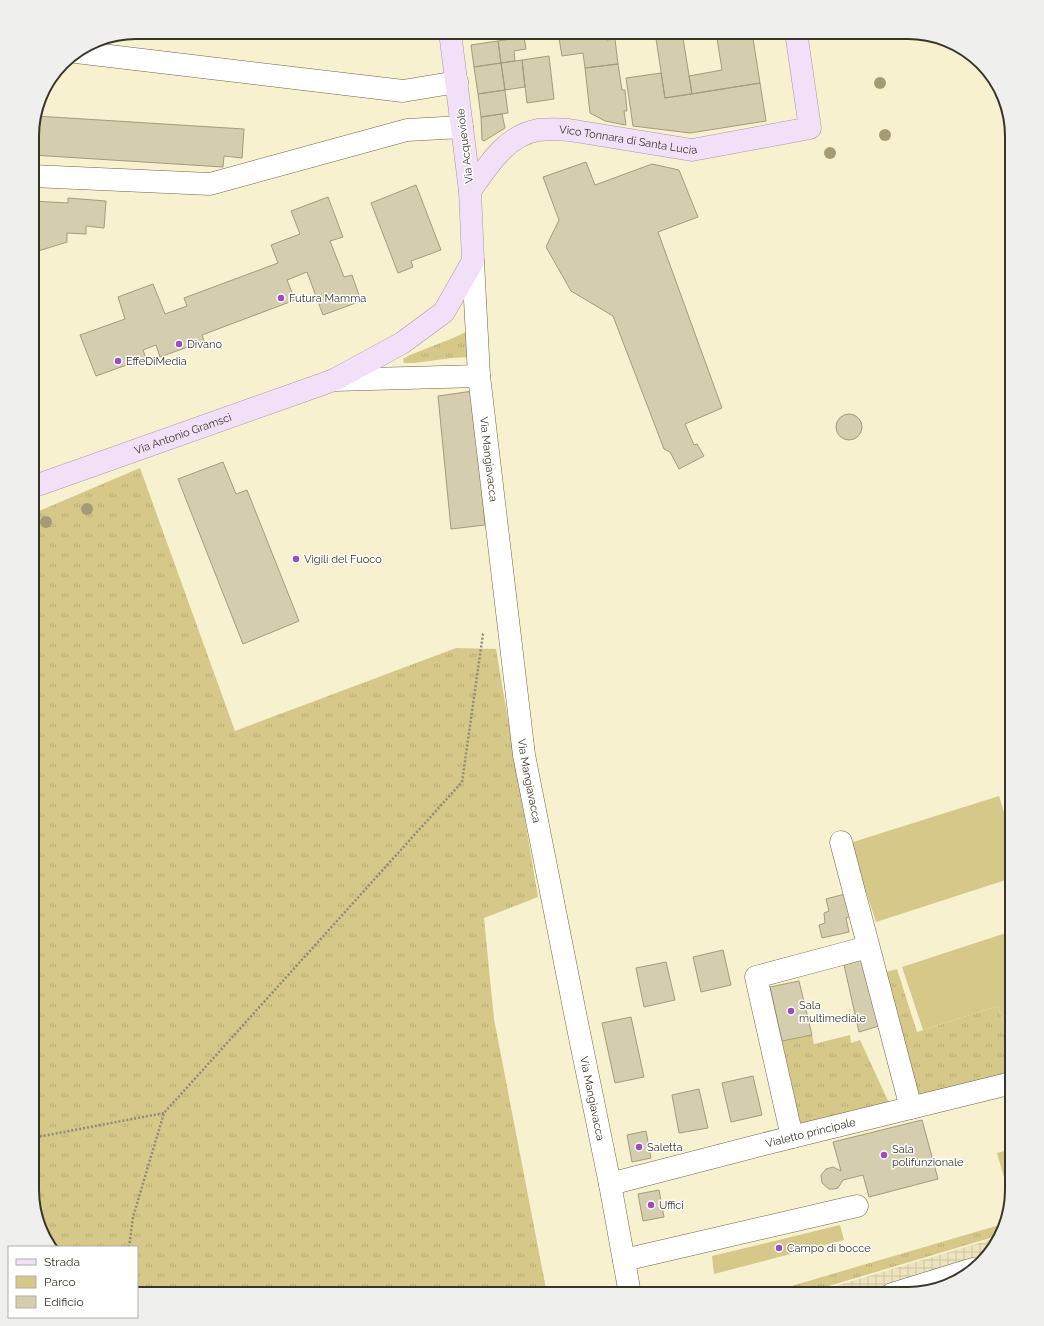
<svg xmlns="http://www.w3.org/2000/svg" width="1044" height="1326" viewBox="0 0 1044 1326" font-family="Raleway,sans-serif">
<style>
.industrial{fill:url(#industrial-grid)}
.grass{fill:url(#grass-tufts)}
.green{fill:#d6c889}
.building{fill:#d4ceae;stroke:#a29b7d}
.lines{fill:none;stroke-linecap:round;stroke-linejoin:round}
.minor-casing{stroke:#6c6649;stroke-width:23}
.major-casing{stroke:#aa96ad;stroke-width:23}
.path{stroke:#908b75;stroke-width:2.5;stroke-dasharray:2 2;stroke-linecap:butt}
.minor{stroke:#fff;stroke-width:22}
.major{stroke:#f1e0f8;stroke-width:22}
.tree{fill:#a59c75}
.poi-dot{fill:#9e4dbd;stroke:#fff;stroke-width:1.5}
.labels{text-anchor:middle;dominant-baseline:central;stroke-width:3;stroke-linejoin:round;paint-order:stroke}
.street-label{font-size:11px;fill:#383528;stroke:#fff}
.poi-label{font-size:11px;fill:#383528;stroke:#fff;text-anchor:start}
.rim{fill:none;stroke:#383528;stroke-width:2}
</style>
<defs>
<pattern id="industrial-grid" width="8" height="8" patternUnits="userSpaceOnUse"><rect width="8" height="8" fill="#ede4bd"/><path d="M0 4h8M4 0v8" fill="none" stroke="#ccc4a2"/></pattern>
<pattern id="grass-tufts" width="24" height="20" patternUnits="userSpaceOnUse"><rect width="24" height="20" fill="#d6c889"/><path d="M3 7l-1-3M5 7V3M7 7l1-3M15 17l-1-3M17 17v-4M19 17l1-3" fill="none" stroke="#b8ac76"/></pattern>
</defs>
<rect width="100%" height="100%" fill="#f8f1d0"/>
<path class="industrial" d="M999,1237L998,1242L966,1277L909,1294H809Z"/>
<path class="grass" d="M468,331L471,357L452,358L414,363H404L403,359L410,355L453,338Z
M140,468L235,731L456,648L496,649L538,897L484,918L494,1019L547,1294H137V1247H49L32,1190V514Z
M897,969L917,1032L998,1006L1012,1049V1073L918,1100L882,973Z
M812,1035L814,1044L850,1035L851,1043L860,1040L889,1103L801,1126L782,1041Z
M1003,1224L1000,1235L802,1294H764Z"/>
<path class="green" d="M999,796L1012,838V878L876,922L850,843Z
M1012,931V1049L998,1006L923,1030L902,967Z
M1012,1149V1191L1010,1198L997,1153Z
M840,1225L844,1240L714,1274L712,1256Z"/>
<path class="building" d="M537,32H559L538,35Z
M558,32H606L607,40L615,39L618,64L585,68L583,53L562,56Z
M655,32H682L692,94L665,98Z
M716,32H752L760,83L692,94L689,76L722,70Z
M524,37L526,49L514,51L515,61L501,63L498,41Z
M498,41L501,63L474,67L471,45Z
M549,56L554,99L527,103L522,60Z
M522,60L525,87L505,90L501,63Z
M501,63L505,90L478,94L474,67Z
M618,64L622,90H625L627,111H624L626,125L605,121L590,113L585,68Z
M661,73L665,98L760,83L766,121L690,133L633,126L626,78Z
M505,90L508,113L481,117L478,94Z
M502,114L505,128L484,141L482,140L481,117Z
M36,116L244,129L242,158L224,156L223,167L32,155V129Z
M586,162L595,185L652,164L679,170L698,217L658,232L722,408L685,424L694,445L697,444L704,456L679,469L670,452L664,449L613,316L571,291L546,247L559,220L543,177Z
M416,185L441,250L411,261L413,267L398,273L371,203Z
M328,197L343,237L330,241L344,277L352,275L361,301L323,315L307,272L287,280L295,300L202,335L204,341L160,357L156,345L143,350L146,358L96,376L80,335L125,319L118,297L153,284L165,314L187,306L184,298L278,263L271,245L300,234L291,211Z
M68,198L106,201L104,228L86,226V234L67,233V242L32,253V201L68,203Z
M473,391L485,525L451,529L438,396Z
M836 427a13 13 0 1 1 26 0a13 13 0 1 1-26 0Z
M223,462L236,494L247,490L299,621L243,644L178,479Z
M845,894L851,916L846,918L849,932L822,938L819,925L825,923L824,913L829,911L826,899Z
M723,950L731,985L701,992L693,957Z
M866,959L882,1025L859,1032L844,965Z
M666,962L675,1000L644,1007L636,968Z
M799,981L812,1035L782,1041L770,987Z
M631,1017L644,1077L615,1083L602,1023Z
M753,1076L762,1115L731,1122L722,1083Z
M699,1089L708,1128L679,1133L672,1095Z
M922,1120L938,1179L869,1197L863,1175L843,1180L838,1188L834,1189H829L822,1183L821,1175L826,1169L833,1167L841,1171L833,1142Z
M646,1131L651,1158L632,1162L627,1135Z
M659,1190L664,1217L643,1221L638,1194Z"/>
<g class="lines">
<g class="minor-casing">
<g id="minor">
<path d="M76,52L403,91L457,82"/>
<path d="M32,176L210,184L407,130L462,127"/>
<path id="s1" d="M473,261L479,376L524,755L577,1023L610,1184L630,1294"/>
<path d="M334,380L479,376"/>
<path d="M841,842L911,1108"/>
<path d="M792,1137L756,977L868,947"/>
<path id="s2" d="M610,1184L792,1137L1012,1083"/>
<path d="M624,1260L857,1206"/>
<path d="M892,1294L973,1269"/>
</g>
</g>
<g class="major-casing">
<g id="major">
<path id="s3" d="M470,191C488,166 505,136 538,130C548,129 558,129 569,130L692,150L810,128L796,32"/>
<path id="s4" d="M32,487L334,380L402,343L444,312L473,261L470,191L450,32"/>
</g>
</g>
<path class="path" d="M32,1138L164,1113
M129,1247L133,1217L164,1113L462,782L483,634L485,633"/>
<use href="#minor" class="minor"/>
<use href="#major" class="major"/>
</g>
<g class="tree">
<circle cx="880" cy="83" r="6"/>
<circle cx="885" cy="135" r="6"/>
<circle cx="830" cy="153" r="6"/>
<circle cx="87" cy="509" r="6"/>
<circle cx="46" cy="522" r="6"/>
</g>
<g class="poi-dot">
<circle cx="281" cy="298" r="4"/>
<circle cx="179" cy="344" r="4"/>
<circle cx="118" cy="361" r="4"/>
<circle cx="296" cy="559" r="4"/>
<circle cx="791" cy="1011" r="4"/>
<circle cx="639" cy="1147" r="4"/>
<circle cx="884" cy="1155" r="4"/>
<circle cx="651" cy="1205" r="4"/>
<circle cx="779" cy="1248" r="4"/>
</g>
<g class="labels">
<g class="street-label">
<text stroke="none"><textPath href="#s3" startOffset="185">Vico Tonnara di Santa Lucia</textPath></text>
<text transform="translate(465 146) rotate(-97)">Via Acqueviole</text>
<text stroke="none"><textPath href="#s4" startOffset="160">Via Antonio Gramsci</textPath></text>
<text stroke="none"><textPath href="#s1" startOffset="199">Via Mangiavacca</textPath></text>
<text stroke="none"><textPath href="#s1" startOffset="523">Via Mangiavacca</textPath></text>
<text stroke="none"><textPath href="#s1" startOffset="847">Via Mangiavacca</textPath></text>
<text stroke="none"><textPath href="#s2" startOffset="207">Vialetto principale</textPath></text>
</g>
<g class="poi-label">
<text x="289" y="298">Futura Mamma</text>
<text x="187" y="344">Divano</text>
<text x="126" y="361">EffeDiMedia</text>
<text x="304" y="559">Vigili del Fuoco</text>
<text x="799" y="1005">Sala<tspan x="799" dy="13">multimediale</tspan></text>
<text x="647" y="1147">Saletta</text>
<text x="892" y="1149">Sala<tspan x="892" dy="13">polifunzionale</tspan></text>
<text x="659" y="1205">Uffici</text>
<text x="787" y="1248">Campo di bocce</text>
</g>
</g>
<path d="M0 0H1044V1326H0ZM136 39H908A97 97 0 0 1 1005 136V1190A97 97 0 0 1 908 1287H136A97 97 0 0 1 39 1190V136A97 97 0 0 1 136 39Z" fill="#efefee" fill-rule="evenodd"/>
<path class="rim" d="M136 39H908A97 97 0 0 1 1005 136V1190A97 97 0 0 1 908 1287H136A97 97 0 0 1 39 1190V136A97 97 0 0 1 136 39Z"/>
<rect x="8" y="1246" width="130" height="72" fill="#ffffff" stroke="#afaea9"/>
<rect x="16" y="1259" width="20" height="6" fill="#f1e0f8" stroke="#afaea9"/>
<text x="44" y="1266" font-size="12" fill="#383528">Strada</text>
<rect x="16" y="1276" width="20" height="12" fill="#d6c889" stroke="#afaea9"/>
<text x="44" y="1286" font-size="12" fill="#383528">Parco</text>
<rect x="16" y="1296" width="20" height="12" fill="#d4ceae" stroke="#afaea9"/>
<text x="44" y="1306" font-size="12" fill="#383528">Edificio</text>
</svg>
